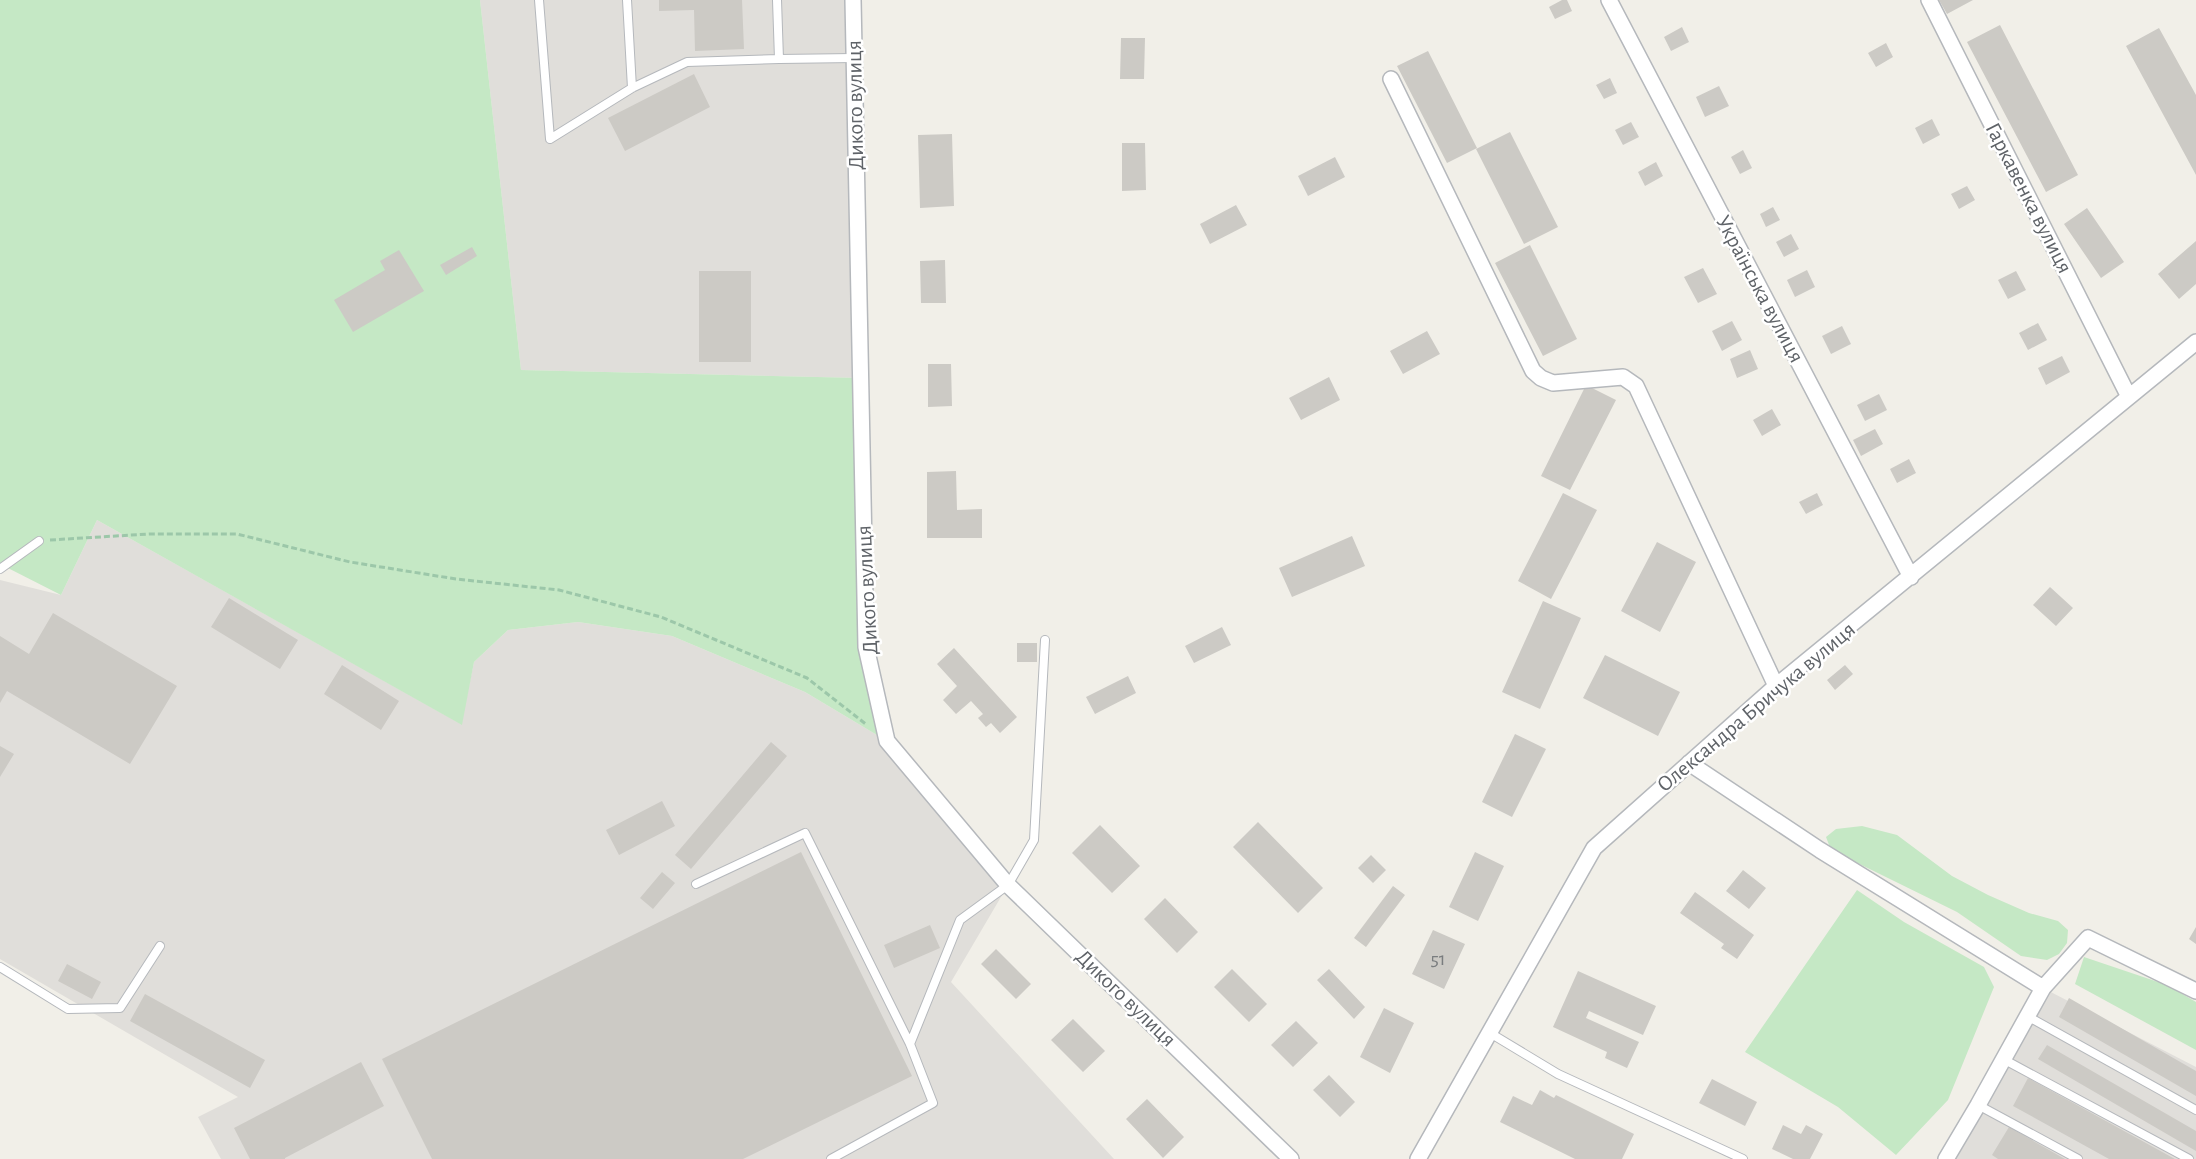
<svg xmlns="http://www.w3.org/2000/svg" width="2196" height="1159" viewBox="0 0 2196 1159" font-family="'Alegreya Sans',sans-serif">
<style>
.industrial{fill:#e0deda}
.green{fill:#c5e8c5}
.building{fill:#cccac5}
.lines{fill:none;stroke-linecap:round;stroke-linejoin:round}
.service-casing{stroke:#b5b8bc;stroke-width:10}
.minor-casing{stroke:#b5b8bc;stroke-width:18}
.path{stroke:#9cc7a9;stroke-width:3;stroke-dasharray:6 3;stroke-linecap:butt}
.service{stroke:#fff;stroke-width:8}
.minor{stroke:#fff;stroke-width:15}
.labels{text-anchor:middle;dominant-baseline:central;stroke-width:5;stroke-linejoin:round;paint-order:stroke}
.number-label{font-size:20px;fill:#7a7d7f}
.street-label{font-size:22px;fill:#5f6368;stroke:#fff}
</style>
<rect width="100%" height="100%" fill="#f1efe8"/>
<path class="industrial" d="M480,0H853L861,378L521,370Z
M97,520L461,724L474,662L508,630L578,622L672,636L805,692L887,741L1008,885L951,982L1114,1159H221L198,1117L238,1097L0,959V580L61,595Z
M2043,988L2196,1067V1159H1946Z"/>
<path class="green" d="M0,0H480L521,370L861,378L866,647L887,741L805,692L672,636L578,622L508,630L474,662L462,725L97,520L61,595L0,564Z
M1862,826L1897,835L1952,876L1988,895L2029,913L2058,921L2068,930L2067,943L2059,954L2047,960L2021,956L1957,912L1831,850L1826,837L1836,829Z
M1857,890L1904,922L1984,967L1994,987L1948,1100L1896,1155L1838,1107L1745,1052Z
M2084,957L2167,985L2196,1002V1050L2075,984Z"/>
<path class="building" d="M659,0H742L744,49L695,51L694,10L659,11Z
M1562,0H1567L1572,11L1555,19L1549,7Z
M1939,0H1973L1947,14Z
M2000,25L2078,175L2046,192L1967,42Z
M1682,27L1689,42L1671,51L1664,37Z
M2159,28L2196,95V175L2126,46Z
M1121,38H1145L1144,79H1120Z
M1886,43L1893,57L1876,67L1868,53Z
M1428,51L1477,148L1447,163L1397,66Z
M694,74L710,107L625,151L608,118Z
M1610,78L1617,93L1604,99L1596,85Z
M1719,86L1729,106L1705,117L1696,97Z
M1932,119L1940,135L1923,144L1915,128Z
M1631,122L1639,137L1623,145L1615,130Z
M1510,132L1558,227L1524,244L1476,149Z
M952,134L954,206L920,208L918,135Z
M1122,143H1145L1146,190L1122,191Z
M1743,150L1752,168L1740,174L1731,157Z
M1335,157L1345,177L1308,196L1298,176Z
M1656,162L1663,176L1645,186L1638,172Z
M1967,186L1975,200L1959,209L1951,194Z
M1236,205L1247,225L1210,244L1200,224Z
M1773,207L1780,220L1766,227L1760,214Z
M2087,208L2124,262L2101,278L2064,224Z
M1791,234L1799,249L1784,257L1776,242Z
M2196,241V284L2179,299L2158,274Z
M1530,245L1577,339L1543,356L1495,263Z
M472,247L477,256L446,275L440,265Z
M399,250L424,291L353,332L334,300L385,270L380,261Z
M945,260L946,303H921L920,261Z
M1703,268L1717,294L1698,303L1684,277Z
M1807,270L1815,287L1795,297L1787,280Z
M699,271H751V362H699Z
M2016,271L2026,290L2008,299L1998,280Z
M1732,321L1742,340L1722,351L1712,331Z
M2038,323L2047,340L2028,350L2019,333Z
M1842,326L1851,344L1831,354L1822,336Z
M1427,331L1440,354L1403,374L1390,351Z
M1750,350L1758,369L1737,378L1730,359Z
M2062,356L2070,372L2046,385L2038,368Z
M928,364H951L952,406L928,407Z
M1329,377L1340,400L1301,420L1289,398Z
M1586,385L1616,400L1570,490L1541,476Z
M1879,394L1887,410L1865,421L1857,405Z
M1772,409L1781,425L1762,436L1753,420Z
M1875,429L1883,444L1861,456L1853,440Z
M1909,459L1916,473L1897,483L1890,469Z
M956,471L957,510L982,509V538H927V472Z
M1563,493L1597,510L1551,599L1518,581Z
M1817,493L1823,505L1806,514L1799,502Z
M1352,536L1365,566L1292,597L1279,568Z
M1657,542L1696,562L1660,632L1621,611Z
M2050,587L2073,608L2056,626L2033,605Z
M229,598L298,640L280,669L211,627Z
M1543,601L1581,618L1540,709L1502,692Z
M53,613L177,686L130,764L7,691L0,703V636L29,654Z
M1222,627L1231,645L1194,663L1185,646Z
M1017,643H1037V662H1017Z
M954,648L1017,717L1000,733L991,723L986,727L978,718L983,714L971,701L956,714L943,700L957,686L937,664Z
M1605,655L1680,692L1658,736L1583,698Z
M342,665L399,701L381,730L324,694Z
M1845,665L1853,674L1835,690L1827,680Z
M1128,676L1136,693L1095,714L1086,697Z
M1515,734L1546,749L1512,817L1482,802Z
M771,742L787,756L691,869L675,855Z
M0,746L14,754L0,777Z
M662,801L675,826L619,855L606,830Z
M1258,822L1323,888L1298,913L1233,847Z
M1100,825L1140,866L1112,893L1072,853Z
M801,852L912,1076L743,1159H432L382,1059Z
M1475,852L1504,866L1478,921L1449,907Z
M1371,855L1386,870L1373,883L1358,868Z
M1743,870L1766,888L1749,909L1726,891Z
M662,872L675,883L653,909L640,898Z
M1393,886L1405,895L1366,947L1354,938Z
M1695,892L1754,935L1737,959L1721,948L1724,944L1680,913Z
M1165,898L1198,932L1177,953L1144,919Z
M930,925L940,948L894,968L884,945Z
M2196,927V944L2189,939Z
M1433,930L1465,944L1444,989L1412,974Z
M996,949L1031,984L1016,999L981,964Z
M67,964L101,982L92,999L58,981Z
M1232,969L1267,1004L1249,1022L1214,987Z
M1329,969L1365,1007L1354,1019L1317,980Z
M1578,971L1656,1006L1643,1035L1589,1011L1586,1018L1639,1042L1627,1068L1605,1058L1607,1052L1553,1027Z
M145,994L265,1060L250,1088L130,1021Z
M2069,998L2196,1071V1096L2059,1017Z
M1384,1008L1414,1023L1390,1073L1360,1057Z
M1073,1019L1105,1051L1083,1072L1051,1040Z
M1296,1021L1318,1043L1293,1067L1271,1045Z
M2047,1045L2196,1131V1151L2038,1059Z
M361,1062L384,1106L285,1158V1159H250L234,1128Z
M1329,1075L1355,1102L1340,1117L1313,1090Z
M2028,1078L2175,1159H2109L2013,1106Z
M1712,1079L1757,1102L1745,1126L1699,1103Z
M1540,1090L1554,1098L1556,1095L1634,1134L1622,1159H1575L1500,1122L1513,1096L1532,1105Z
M1147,1099L1184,1137L1163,1158L1126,1119Z
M1783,1125L1801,1134L1806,1125L1823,1134L1810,1159H1793L1772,1149Z
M2009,1127L2065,1159H1998L1992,1155Z"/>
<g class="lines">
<g class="service-casing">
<path id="service" d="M539,0L550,139L632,88L687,62L779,59L777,0
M627,0L632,88
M779,59L854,58
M0,569L39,541
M696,884L805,833L910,1044L933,1103L831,1159
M0,967L68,1009L120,1008L160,946
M2027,1016L2196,1110
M1490,1033L1558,1074L1743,1159
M910,1044L960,920L1008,885L1034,840L1045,640
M2003,1059L2189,1159
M1978,1105L2078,1159"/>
</g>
<g class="minor-casing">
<path id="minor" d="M853,0L866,647L887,741L1008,885L1291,1159
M1609,0L1911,577
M1929,0L2129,397
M1391,79L1533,371L1541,378L1553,383L1623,377L1636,386L1776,686
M1689,763L1820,850L2043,988
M1418,1159L1594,848L1776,686L2196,342
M1946,1159L1978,1105L2043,988L2088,938L2196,991"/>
</g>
<path class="path" d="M50,540L149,534H237L350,562L456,579L559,590L661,617L807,678L867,725"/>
<use href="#service" class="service"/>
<use href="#minor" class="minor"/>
</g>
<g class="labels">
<g class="number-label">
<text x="1438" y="959">51</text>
</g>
<g class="street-label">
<text transform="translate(855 105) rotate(-91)">Дикого вулиця</text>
<text transform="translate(2029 198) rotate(63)">Гаркавенка вулиця</text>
<text transform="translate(1760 289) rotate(62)">Українська вулиця</text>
<text transform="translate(867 590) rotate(-93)">Дикого вулиця</text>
<text transform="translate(1756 707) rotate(-40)">Олександра Бричука вулиця</text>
<text transform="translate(1126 998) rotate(44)">Дикого вулиця</text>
</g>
</g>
</svg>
